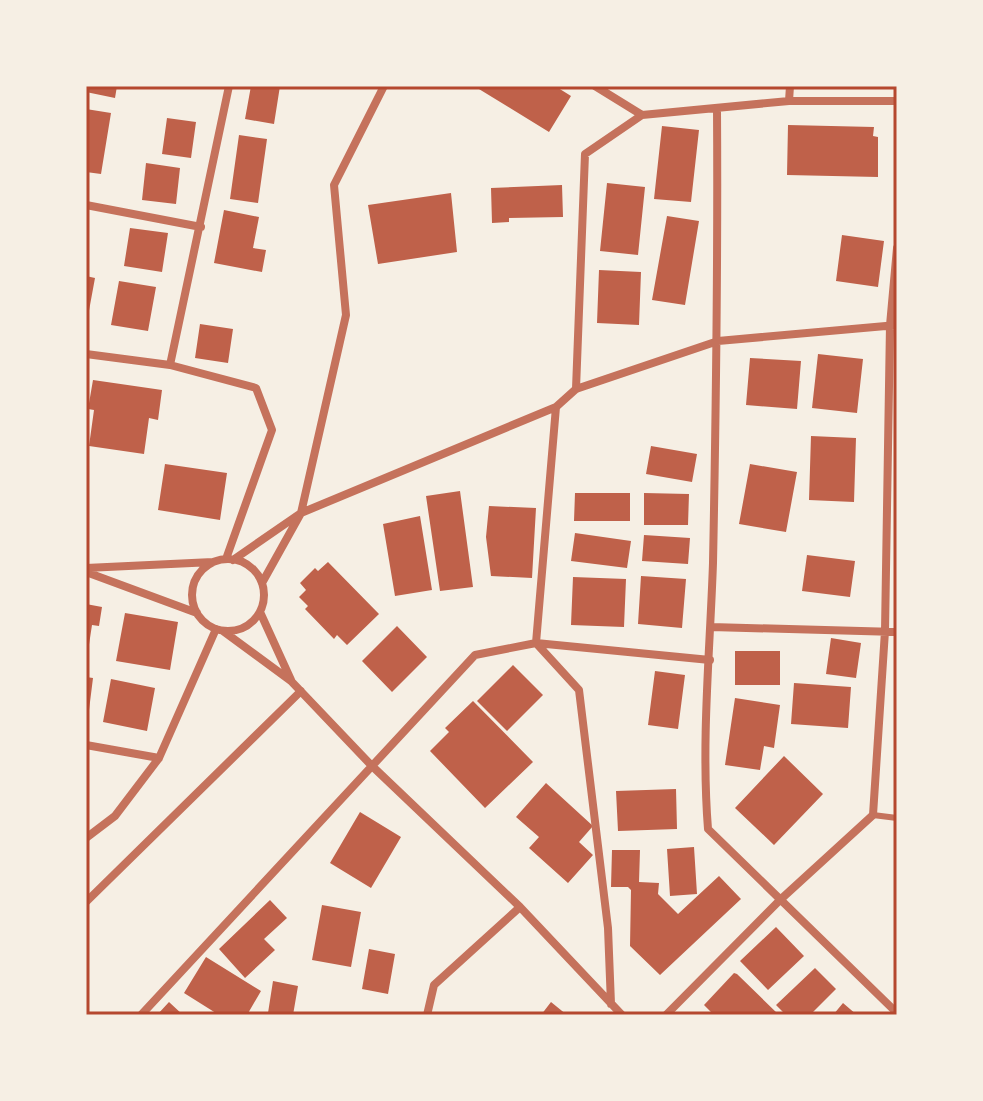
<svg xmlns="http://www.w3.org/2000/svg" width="983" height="1101" viewBox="0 0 983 1101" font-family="'IBM Plex Sans',sans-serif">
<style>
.building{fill:#bf614a}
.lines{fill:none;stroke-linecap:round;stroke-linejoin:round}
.service{stroke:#c5725c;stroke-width:6}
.minor{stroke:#c5725c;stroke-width:8}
.neatline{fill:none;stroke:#b5482f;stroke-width:3}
</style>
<rect width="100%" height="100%" fill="#f6efe4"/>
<path class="building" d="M86,86H117L115,98L86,92Z
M251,86H280L274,124L245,119Z
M474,86H555L571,96L549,132Z
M86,109L111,113L101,174L86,172Z
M167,118L196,122L191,158L162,154Z
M788,125L874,127L873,136L878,137V177L787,175Z
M662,126L699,130L691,202L654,199Z
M239,135L267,139L258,203L230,199Z
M146,163L180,168L176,204L142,200Z
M607,183L645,187L638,255L600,251Z
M562,185L563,217L509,218V222L492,223L491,188Z
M451,193L457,252L378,264L368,205Z
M224,210L259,217L253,248L266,250L262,272L214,263Z
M667,216L699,221L685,305L652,300Z
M130,228L168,233L162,272L124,266Z
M842,235L884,241L878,287L836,281Z
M599,270L641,272L639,325L597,323Z
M86,276L95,278L88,316H86Z
M119,281L156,287L148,331L111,325Z
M200,324L233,329L228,363L195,358Z
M818,354L863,359L857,413L812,408Z
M750,358L801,361L797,409L746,405Z
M93,380L162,390L158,420L149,418L144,454L89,446L94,410L88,409Z
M811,436L856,438L854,502L809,500Z
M651,446L697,454L692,482L646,474Z
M165,464L227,473L220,520L158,510Z
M750,464L797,472L786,532L739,524Z
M460,491L473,587L440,591L426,496Z
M575,493H630V521H574Z
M644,493L689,494L688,525H644Z
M489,506L536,508L532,578L491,576L486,537Z
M420,516L432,590L395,596L383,524Z
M575,533L631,541L627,568L571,561Z
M644,535L690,538L688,564L642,561Z
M807,555L855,561L850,597L802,591Z
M328,562L379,614L347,645L337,635L334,639L305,609L308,606L299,597L306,590L300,583L315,568L318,571Z
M641,576L686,579L682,628L638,624Z
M573,577L626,579L624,627L571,625Z
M86,604L102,607L99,626L92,625L88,651Z
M125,613L178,622L170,670L116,661Z
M397,626L427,657L392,692L362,661Z
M831,638L861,643L856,678L826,674Z
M735,651H780V685H735Z
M513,665L543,695L507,731L477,701Z
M655,671L685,675L678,729L648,725Z
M86,677L93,678L88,718H86Z
M111,679L155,688L147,731L103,722Z
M794,683L851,687L848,728L791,724Z
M735,698L780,705L774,748L764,746L760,770L725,765Z
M473,701L533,762L485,808L430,751L449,732L445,728Z
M784,756L823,794L774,845L735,808Z
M546,783L593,826L579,842L593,855L568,883L529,848L539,837L516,817Z
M676,789L677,829L618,831L616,791Z
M360,812L401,837L371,888L330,863Z
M694,847L697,894L670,896L667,849Z
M612,850H640L639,882L659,883L658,894L678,914L719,876L741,899L660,975L630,946L631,890L628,887H611Z
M270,900L287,918L264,939L275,950L245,978L219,949Z
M322,905L361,912L351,967L312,960Z
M776,927L804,956L768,990L740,961Z
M369,949L395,954L388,994L362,989Z
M206,957L261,991L247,1015H219L184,993Z
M815,968L836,989L810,1015H786L776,1005Z
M734,973L737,974L779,1015H714L704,1005Z
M273,981L298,986L293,1015L268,1013Z
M169,1002L183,1015H157Z
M551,1002L567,1015H541Z
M843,1003L857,1015H833Z"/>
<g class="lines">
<path class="service" d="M873,815L897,818"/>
<path class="minor" d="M595,86L642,115L789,101H897
M789,101L790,86
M717,108C718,259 716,411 713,563C710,651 701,741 708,829L897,1013
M86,205L201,227
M86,354L170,365L256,388L272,430L226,559
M170,365L229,86
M576,389L585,154L642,115
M556,407L536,643L579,690L608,928L611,1004
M192 595a36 36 0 1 1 72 0a36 36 0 1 1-72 0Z
M233,560L301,513L556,407L576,389L718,341L897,325
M86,568L213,562
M86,572L197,613
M262,583L301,513L346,315L334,185L384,86
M260,612L291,680
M711,627L897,632
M223,631L291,681L371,765L520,907L622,1015
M86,745L159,758
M86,838L115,816L159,758L216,629
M86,902L301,691
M141,1015L475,655L536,643L710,660
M427,1015L434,985L520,907
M666,1015L780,900L873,815L885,631L890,325L897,248"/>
</g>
<rect width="983" height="1101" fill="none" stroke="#f6efe4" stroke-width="176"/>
<rect x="88" y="88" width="807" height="925" class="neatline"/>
</svg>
